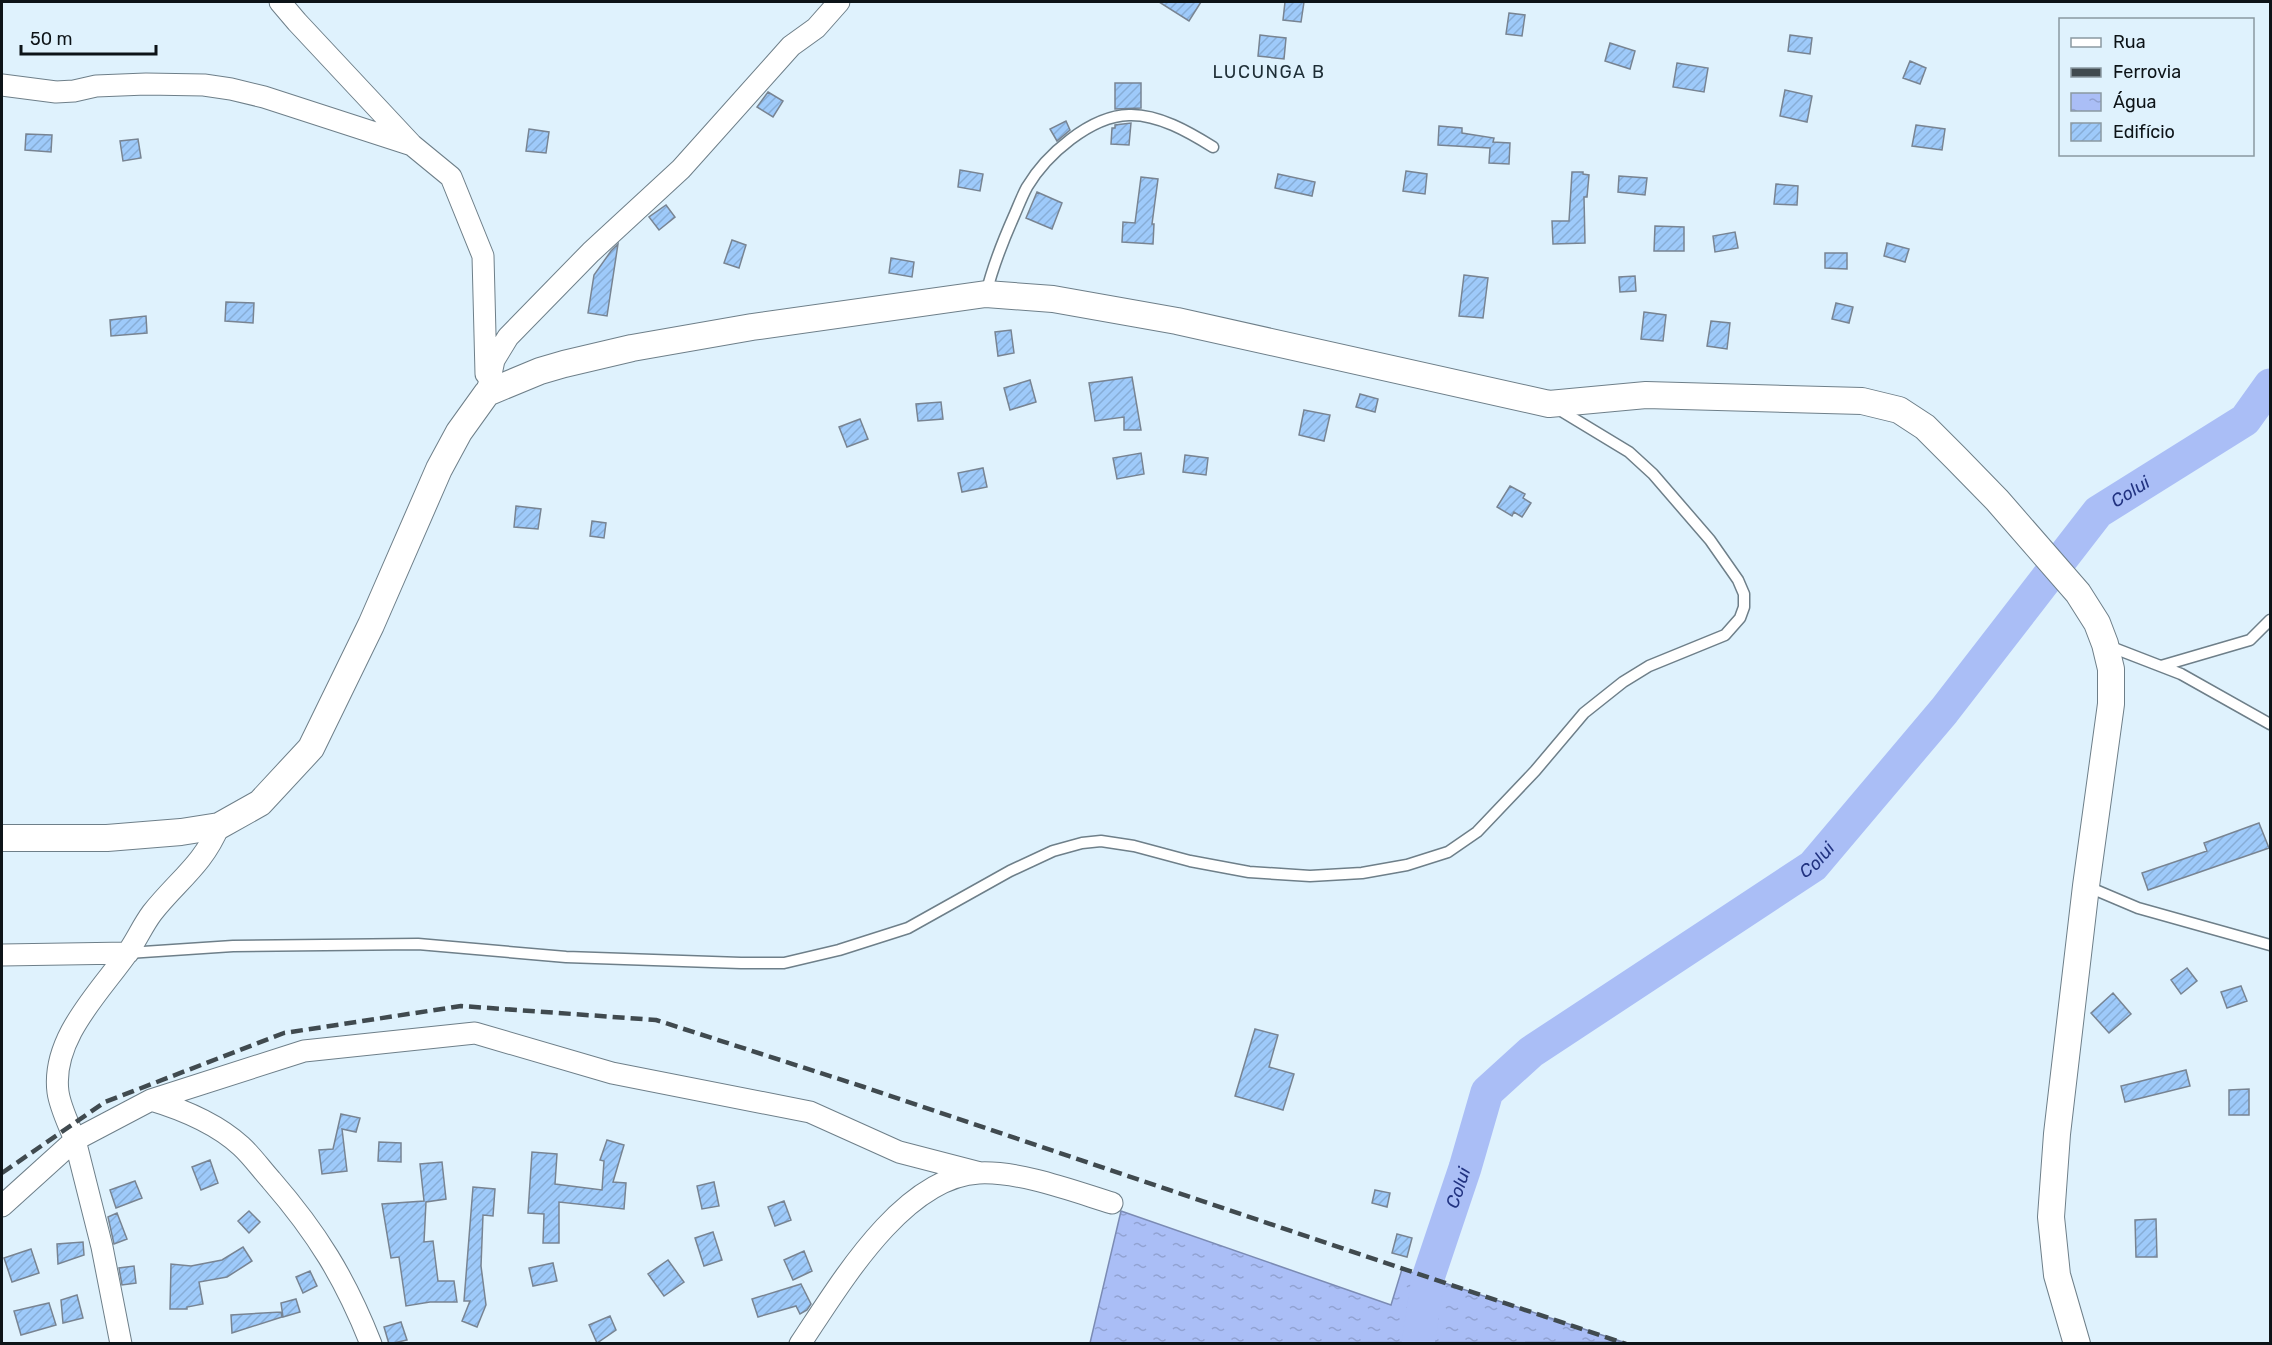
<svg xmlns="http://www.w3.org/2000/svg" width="2272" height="1345" viewBox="0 0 2272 1345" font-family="Rubik,sans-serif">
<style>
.water{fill:url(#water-ripples);stroke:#7b8bb3;stroke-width:1.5}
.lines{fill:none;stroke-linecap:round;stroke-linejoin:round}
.river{stroke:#aabef6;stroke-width:33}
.building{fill:url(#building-hatch);stroke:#788492;stroke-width:1.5}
.service-casing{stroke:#6e7f89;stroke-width:13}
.minor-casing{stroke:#6e7f89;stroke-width:23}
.tertiary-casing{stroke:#6e7f89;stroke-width:28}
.service{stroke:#fff;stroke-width:10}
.minor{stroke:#fff;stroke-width:21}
.tertiary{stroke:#fff;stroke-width:26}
.rail{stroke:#404a4f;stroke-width:4.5;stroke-dasharray:12 6;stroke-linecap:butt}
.labels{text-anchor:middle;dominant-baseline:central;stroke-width:6;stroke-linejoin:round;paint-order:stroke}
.neighbourhood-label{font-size:18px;letter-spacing:1.5px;fill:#1e2e36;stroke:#dff2fd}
.water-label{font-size:18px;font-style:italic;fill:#223381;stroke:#dff2fd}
</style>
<defs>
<pattern id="water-ripples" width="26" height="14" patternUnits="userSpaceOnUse" patternTransform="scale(1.5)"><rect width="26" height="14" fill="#aabef6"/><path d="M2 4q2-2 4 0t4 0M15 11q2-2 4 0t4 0" fill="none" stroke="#91a2d2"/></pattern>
<pattern id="building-hatch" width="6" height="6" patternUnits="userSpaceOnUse" patternTransform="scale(1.5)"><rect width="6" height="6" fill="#9ecafa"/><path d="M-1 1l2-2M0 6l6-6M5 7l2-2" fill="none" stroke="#87add6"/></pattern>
</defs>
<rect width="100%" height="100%" fill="#dff2fd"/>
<path class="water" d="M1121,1211L1391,1305L1402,1269L1623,1342L1090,1343Z"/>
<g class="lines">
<path class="river" id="s1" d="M1418,1344L1428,1278L1465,1168L1487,1092L1531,1052L1813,866L1944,711L2098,512L2245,420L2270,385"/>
</g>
<path class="building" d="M1159,2H1201L1189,21Z
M1285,2H1304L1301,22L1283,20Z
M1509,13L1525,15L1522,36L1506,34Z
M1260,35L1286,38L1284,59L1258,56Z
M1790,35L1812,38L1810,54L1788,51Z
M1610,43L1635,51L1630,69L1605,61Z
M1910,61L1926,68L1920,84L1903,78Z
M1677,63L1708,68L1704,92L1673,87Z
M1115,83H1141V108L1115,109Z
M1785,90L1812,96L1807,122L1780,116Z
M768,92L783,101L773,117L757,107Z
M1066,121L1070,130L1057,141L1050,129Z
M1131,123L1129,145L1111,144L1112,128H1115V125Z
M1916,125L1945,129L1942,150L1912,146Z
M1439,126L1462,128V133L1494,138L1493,142L1510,143L1509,164L1489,163L1490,148L1438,145Z
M529,129L549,132L546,153L526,151Z
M26,134L52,135L51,152L25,150Z
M138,139L141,158L123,161L120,141Z
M960,170L983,174L980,191L958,187Z
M1406,171L1427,174L1425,194L1403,191Z
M1572,172H1583V174L1589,175L1587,197H1584L1585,243L1553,244L1552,221H1569Z
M1278,174L1315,182L1312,196L1275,188Z
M1619,176L1647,178L1645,195L1618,192Z
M1141,177L1158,179L1152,224H1154L1153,244L1122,242L1123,222L1135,223Z
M1776,184L1798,186L1797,205L1774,204Z
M1037,192L1062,203L1052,229L1026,218Z
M666,205L675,217L659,230L649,217Z
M1655,226L1684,227V251H1654Z
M1735,232L1738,248L1715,252L1713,236Z
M732,240L746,245L739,268L724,263Z
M1887,243L1909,249L1905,262L1884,256Z
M618,244L607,316L588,313L594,275L611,251Z
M1825,253H1847V269L1825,268Z
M891,258L914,262L912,277L889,273Z
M1464,275L1488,278L1483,318L1459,316Z
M1635,276L1636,291L1620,292L1619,277Z
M226,302L254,303L253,323L225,321Z
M1836,303L1853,307L1849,323L1832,319Z
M1644,312L1666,315L1663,341L1641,339Z
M146,316L147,333L111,336L110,320Z
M1711,321L1730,323L1727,349L1707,346Z
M1011,330L1014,353L998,356L995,332Z
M1132,377L1141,430H1124V417L1095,421L1089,383Z
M1030,380L1036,402L1010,410L1004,388Z
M1360,394L1378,399L1375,412L1356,407Z
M941,402L943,419L918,421L916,404Z
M1304,410L1330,415L1324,441L1299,435Z
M860,419L868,439L847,447L839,427Z
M1141,453L1144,474L1117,479L1113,458Z
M1185,455L1208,458L1206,475L1183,472Z
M983,468L987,487L962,492L958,473Z
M1510,486L1525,494L1523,498L1531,503L1522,517L1514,512L1512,516L1497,507Z
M516,506L541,509L538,529L514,527Z
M592,521L606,523L604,538L590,536Z
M2259,823L2269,848L2148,890L2142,873L2207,851L2204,843Z
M2187,968L2197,981L2181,994L2171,980Z
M2241,986L2247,1001L2227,1008L2221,992Z
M2113,993L2131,1014L2109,1033L2091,1013Z
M1255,1029L1278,1035L1269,1067L1294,1074L1283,1110L1235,1096Z
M2186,1070L2190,1086L2125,1102L2121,1086Z
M2249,1089V1115H2229V1090Z
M341,1114L360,1118L356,1132L342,1129L347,1171L322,1174L319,1150L333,1149Z
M607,1140L624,1145L613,1182L626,1183L624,1209L559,1202V1243H543L544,1214L528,1213L532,1152L557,1154L555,1184L602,1190L604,1161L600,1160Z
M379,1142L401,1143V1162L378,1161Z
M210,1160L218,1183L201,1190L192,1167Z
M442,1162L446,1199L426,1202L424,1242L433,1241L438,1281H454L457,1302H430L406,1306L399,1257L391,1258L382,1204L424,1201L420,1164Z
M135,1181L142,1198L116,1208L110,1190Z
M714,1182L719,1206L702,1209L697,1186Z
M473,1187L495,1189L493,1216L483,1215L481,1266L486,1305L477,1327L462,1321L470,1301H464Z
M1375,1190L1390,1193L1387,1207L1372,1203Z
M784,1201L791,1220L775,1226L768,1207Z
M249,1211L260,1222L249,1233L238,1221Z
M117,1213L127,1239L114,1244L108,1217Z
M2156,1219L2157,1257H2136L2135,1220Z
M713,1232L722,1260L704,1266L695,1238Z
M1397,1234L1412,1238L1407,1257L1392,1253Z
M83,1242L84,1255L58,1264L57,1244Z
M243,1247L252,1261L227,1277L199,1282L203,1304L187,1307V1309H170L171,1264L191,1266L222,1260Z
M31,1249L39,1273L12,1282L4,1258Z
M804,1251L812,1271L793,1280L784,1260Z
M668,1260L684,1282L664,1296L648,1274Z
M553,1263L557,1281L533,1286L529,1268Z
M134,1266L136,1283L122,1285L119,1268Z
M310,1271L317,1286L303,1293L296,1277Z
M801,1284L811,1304L807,1310L800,1314L796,1306L758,1317L752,1299Z
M77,1295L83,1318L63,1323L61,1300Z
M296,1299L300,1312L283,1317L281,1303Z
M49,1303L56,1325L21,1335L14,1311Z
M281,1312L282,1317L232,1333L231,1315Z
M610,1316L616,1330L597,1343L589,1325Z
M401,1322L407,1340L389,1344L384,1327Z"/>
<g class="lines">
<g class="service-casing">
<path id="service" d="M986,294C993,265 1002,243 1014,216C1018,207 1022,196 1027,187C1046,155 1090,116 1129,115C1158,114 1189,132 1213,147
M2106,645L2181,674L2270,724
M2161,666L2250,640L2270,620
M2086,886L2138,908L2270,945
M128,953L233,946L418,944L566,957L741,963H784L839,950L908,928L1010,871L1053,851L1082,843L1101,841L1134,846L1190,861L1249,872L1310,876L1362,873L1407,865L1448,852L1477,832L1535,771L1584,713L1623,682L1649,666L1725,635L1740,618L1744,607V594L1738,580L1710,540L1653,474L1629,452L1558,409"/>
</g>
<g class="minor-casing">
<path id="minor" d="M280,2L297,22L412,145L451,177L483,256L486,374
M2,85L56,92L74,91L96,86L146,84L204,85L231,89L264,97L409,144
M487,393L494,360L508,337L591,252L681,169L791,46L816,28L839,2
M2,955L128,953
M151,1100L304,1051L475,1033L612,1073L810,1112L899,1152L980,1173
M2,1206L75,1140C69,1125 60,1107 58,1092C51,1038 101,991 128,952C137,939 143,925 152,913C177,881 203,865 219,826
M121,1344L102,1247L75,1140L151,1100C181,1109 217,1124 241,1146C252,1156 261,1169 271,1180C317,1233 345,1278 371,1344
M800,1344C839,1286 902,1177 979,1173C1020,1171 1073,1191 1112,1203"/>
</g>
<g class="tertiary-casing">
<path id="tertiary" d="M2,838H107L181,832L219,826L260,803L311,748L371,625L439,469L459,432L487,393L540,371L564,364L632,348L752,327L986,294L1053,299L1177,321L1549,404L1646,395L1862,401L1899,410L1925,427L1956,458L1997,500L2078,593L2097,623L2105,644L2111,669V704L2086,886L2057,1134L2051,1217L2057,1275L2077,1344"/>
</g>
<use href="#service" class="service"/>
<use href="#minor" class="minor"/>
<use href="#tertiary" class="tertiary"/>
<path class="rail" d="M2,1173L105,1102L284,1033L461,1006L656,1020L864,1087L1626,1344"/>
</g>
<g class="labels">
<g class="neighbourhood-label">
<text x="1269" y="72">LUCUNGA B</text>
</g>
<g class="water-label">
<text stroke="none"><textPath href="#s1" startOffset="1152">Colui</textPath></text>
<text stroke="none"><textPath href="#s1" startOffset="666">Colui</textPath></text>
<text stroke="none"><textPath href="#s1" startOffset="162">Colui</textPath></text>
</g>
</g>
<rect width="2272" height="1345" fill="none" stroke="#0d1418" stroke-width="6"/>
<rect x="2059" y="18" width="195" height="138" fill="#dff2fd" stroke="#8b99a1" stroke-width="1.5"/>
<rect x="2071" y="38" width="30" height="9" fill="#ffffff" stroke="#8b99a1" stroke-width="1.5"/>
<text x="2113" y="48" font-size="18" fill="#0d1418">Rua</text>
<rect x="2071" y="68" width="30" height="9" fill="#404a4f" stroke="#8b99a1" stroke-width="1.5"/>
<text x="2113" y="78" font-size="18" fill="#0d1418">Ferrovia</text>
<rect x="2071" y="93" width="30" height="18" fill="url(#water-ripples)" stroke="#8b99a1" stroke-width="1.5"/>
<text x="2113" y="108" font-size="18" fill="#0d1418">Água</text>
<rect x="2071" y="123" width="30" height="18" fill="url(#building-hatch)" stroke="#8b99a1" stroke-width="1.5"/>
<text x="2113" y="138" font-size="18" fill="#0d1418">Edifício</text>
<path d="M21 45v9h135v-9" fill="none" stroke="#0d1418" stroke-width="3"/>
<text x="30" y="45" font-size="18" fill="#0d1418" stroke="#dff2fd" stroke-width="4.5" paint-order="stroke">50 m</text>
</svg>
